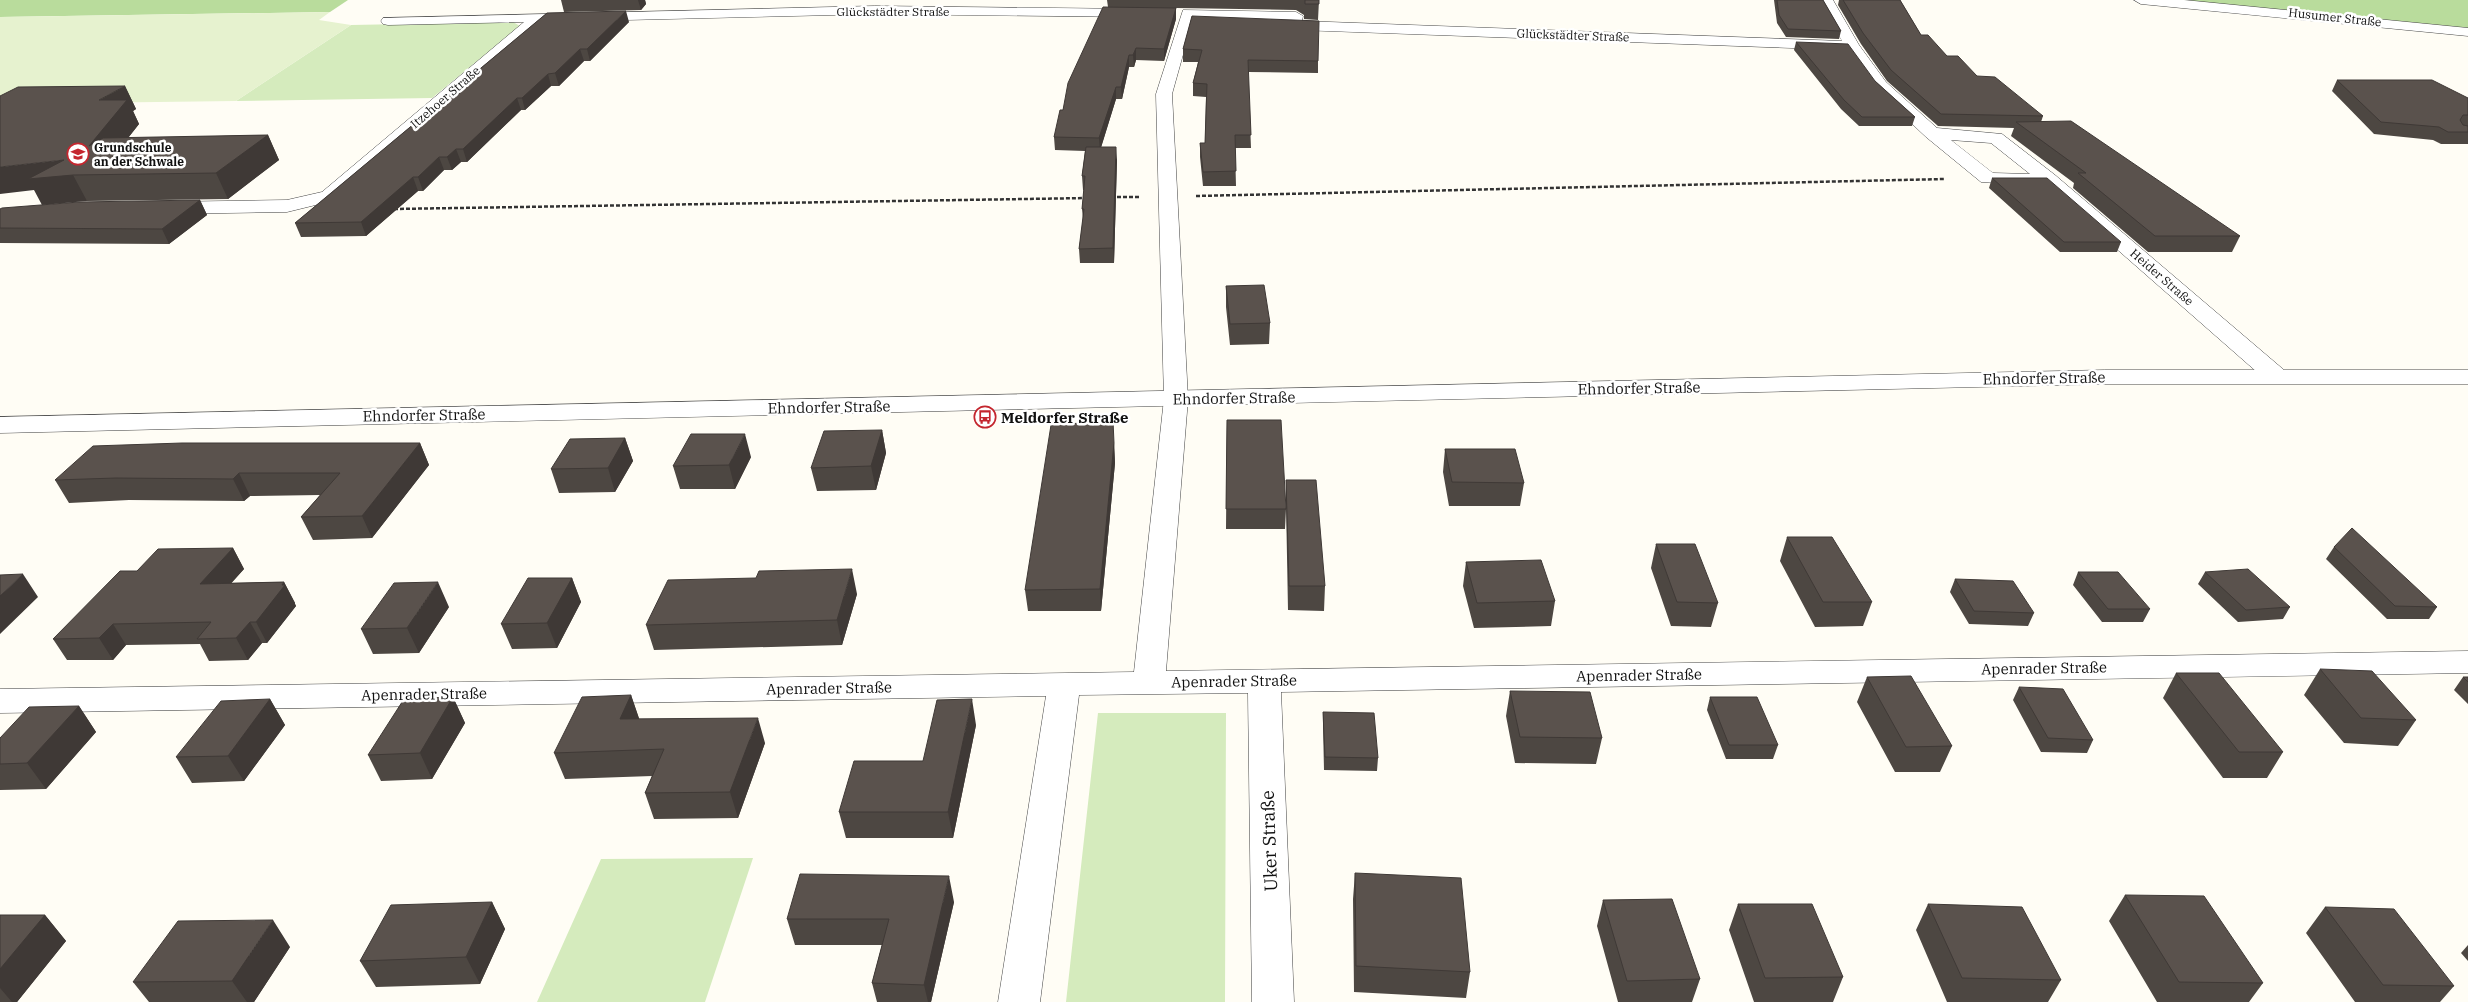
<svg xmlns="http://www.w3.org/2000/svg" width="2468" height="1002" viewBox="0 0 2468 1002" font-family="'IBM Plex Serif',serif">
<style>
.green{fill:#d5ebbd}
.forest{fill:#b9dc9c}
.pitch{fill:#e6f2cf}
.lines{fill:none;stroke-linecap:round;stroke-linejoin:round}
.minor-casing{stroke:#444;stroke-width:1}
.tertiary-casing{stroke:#444;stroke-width:1}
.path{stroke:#333;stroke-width:2.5;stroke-dasharray:4 2;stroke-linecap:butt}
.minor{fill:#fff;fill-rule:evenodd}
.tertiary{fill:#fff;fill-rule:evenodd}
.wall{fill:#4d4742}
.shaded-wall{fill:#3f3936}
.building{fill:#5a524d;stroke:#3f3936}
.labels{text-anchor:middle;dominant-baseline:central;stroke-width:5;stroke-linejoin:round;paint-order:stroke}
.far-street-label{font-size:12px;fill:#111;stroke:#fff}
.far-poi-label{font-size:12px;font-weight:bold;fill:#111;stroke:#fff;text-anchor:start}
.street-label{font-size:15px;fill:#111;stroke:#fff}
.poi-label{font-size:15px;font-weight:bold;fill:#111;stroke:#fff;text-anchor:start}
.near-street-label{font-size:18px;fill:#111;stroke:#fff}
</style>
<rect width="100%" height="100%" fill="#fffdf5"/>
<path class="green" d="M513,22L520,26L432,98L236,101L351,25Z
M1098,713H1226L1225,1002H1066Z
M753,858L705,1002H537L601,859Z"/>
<path class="forest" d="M0,0H348L330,12L0,17Z
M2141,0H2468V32Z"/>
<path class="pitch" d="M330,12L319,20L351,25L236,101L0,104V17Z"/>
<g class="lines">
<g class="minor-casing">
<path id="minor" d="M1819,0H1833L1859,45L1886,82L1937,128L2002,134L2055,175L2284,370L2287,375L2284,380L2275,382L2266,380L2038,180L2029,185L1981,182L1926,137L1874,88L1847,50L1191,26L1172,94L1188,399L1166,671L2468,651V673L1281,692L1294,1002H1252L1248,693L1079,695L1040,1002H998L1046,696L0,713V689L1134,672L1164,399L1156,94L1183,10L1296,12L1303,16L1302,21L1842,41ZM1194,17L1288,20L1193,18ZM1951,140L1991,143L2030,174L1993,173Z
M2134,0H2184L2468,28V36L2141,4Z
M875,6L1136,9L1143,13L1136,17L875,14L542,22L336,200L287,212L166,214L159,212L156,208L159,204L166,202L287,200L322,192L524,22L388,25L383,24L381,21L383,18Z"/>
</g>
<g class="tertiary-casing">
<path id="tertiary" d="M2105,370H2468V384H2105L0,433V417Z"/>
</g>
<path class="path" d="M1196,196L1945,179
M1111,197H1140
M394,209L1088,198"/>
<use href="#minor" class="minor"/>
<use href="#tertiary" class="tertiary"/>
</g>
<path class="wall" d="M561,0H645L646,4L641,10L564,12Z
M1107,0H1319L1318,20L1304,19V15L1296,10L1176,8V19L1164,61L1136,60L1134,67H1129L1122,99H1116L1101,147L1117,160L1114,263H1080L1079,249L1083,219L1082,209L1084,190H1083L1082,176L1085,151L1055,150L1054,137L1063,110L1108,7Z
M1774,0H1823L1841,31L1839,39L1786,37L1777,23Z
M1839,0H1900L1921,35L1947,56L1977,76L2043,116L2041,122L2240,236L2232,252H2148L2073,188L2074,183L2011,136L2014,128L1938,126L1887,81L1861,44L1838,5Z
M547,13L629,22L590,61H584L559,86H551L525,110H521L467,162H461L452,170H444L423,191H418L366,236L301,237L295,223Z
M1192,16L1318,61V73L1248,72L1251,148H1235L1236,186H1203L1200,157V143H1205L1206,97L1193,96V83L1198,62H1183V49Z
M1796,42L1875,81L1915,117L1912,126H1859L1841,109L1794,50Z
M2337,80L2468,98V144H2441L2433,140L2374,134L2332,91Z
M125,86L136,109L133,111L139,124L128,138L268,135L279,160L228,199L87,201L34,190Z
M1992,178L2121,242L2117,252H2060L1989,188Z
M200,200L207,215L169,244L0,243V209Z
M1226,286L1270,323L1269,344L1230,345L1226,307Z
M1227,420L1286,509L1285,529H1226Z
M882,430L886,453L876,490L817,491L811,468Z
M625,438L633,461L615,492L559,493L551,469Z
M420,443L429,465L372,538L313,540L301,517L320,495L250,496L244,501L129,500L69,503L55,480Z
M1114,443L1115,463L1101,611H1028L1025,590Z
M1445,449L1524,483L1520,506H1449L1443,472Z
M751,457L735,489H680L673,466Z
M1286,480L1325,586L1324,611L1288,610L1286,503Z
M1787,537L1872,602L1863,626L1815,627L1780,561Z
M1656,544L1718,603L1711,627L1671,626L1651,568Z
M2334,547L2437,607L2429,619H2387L2326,559Z
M233,548L244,569L231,583L284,582L295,603V604L296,606L267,643H262L248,660L209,661L200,644L126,645L113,660H67L53,639L137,571Z
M1466,562L1555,601L1551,626L1474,628L1463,586Z
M2078,572L2150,609L2143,622H2102L2073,585Z
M2205,572L2290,607L2283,619L2238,622L2198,584Z
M572,578L581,602L557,648L512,649L501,624Z
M1955,579L2034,613L2028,626L1969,624L1950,592Z
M857,594L842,645L654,650L646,625Z
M449,607L419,653L373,654L361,629Z
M2320,669L2416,720L2398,746L2344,743L2304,695Z
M2176,673L2283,752L2267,778H2223L2163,698Z
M1867,677L1952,746L1940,772H1895L1857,702Z
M2463,677H2468V704L2454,690Z
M2019,687L2093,740L2087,753L2041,752L2013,700Z
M1510,691L1602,738L1596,764L1515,763L1506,716Z
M631,695L639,719L765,743L738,818L654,819L645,793L652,776L565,779L554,753Z
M453,697L465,723L432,779L381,781L368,755Z
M1710,697L1778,745L1773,759H1726L1707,710Z
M270,699L285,725L244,781L192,783L176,757Z
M79,706L96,732L46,789L0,790V738Z
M1323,712L1378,758L1377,771L1324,770L1323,725Z
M976,725L953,838H846L839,812L923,761Z
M1355,873L1470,972L1466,998L1354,992L1353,899Z
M2125,895L2263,983L2249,1002H2157L2109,921Z
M1603,900L1700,979L1692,1002H1618L1597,926Z
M492,902L505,929L480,984L376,987L360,961Z
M954,902L931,1002H877L872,983L882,945H795L787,919Z
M1738,904L1843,977L1833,1002H1754L1729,930Z
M1928,904L2061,980L2048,1002H1947L1916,930Z
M2325,907L2454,986L2440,1002H2355L2306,933Z
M0,915H45L66,941L17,1002H0Z
M2468,945V961L2461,953Z
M290,947L254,1002H149L133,982Z"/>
<path class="shaded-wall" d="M638,0H645L646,4L641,10Z
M1176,8V19L1164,61V49Z
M626,11L629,22L590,61L587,49Z
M1136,48V60L1134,67L1133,55Z
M580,49L584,61L559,86L555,73Z
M1129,55V67L1122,99L1121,87Z
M548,74L551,86L525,110L522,98Z
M125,86L136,109L133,111L139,124L102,171L89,146L99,100Z
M1116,87V99L1100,151L1099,138Z
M517,98L521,110L467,162L463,149Z
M268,135L279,160L228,199L216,173Z
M1116,147L1117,160L1114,263L1113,248Z
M456,149L461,162L452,170L447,157Z
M439,157L444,170L423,191L418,177Z
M64,160L73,175L87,201L42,205L34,190L0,194V167Z
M413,177L418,191L366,236L361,222Z
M200,200L207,215L169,244L162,229Z
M882,430L886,453L876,490L871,466Z
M745,434L751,457L735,489L729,465Z
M625,438L633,461L615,492L608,468Z
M420,443L429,465L372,538L362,516Z
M1114,443L1115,463L1101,611L1100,589Z
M239,473L250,496L244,501L233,479Z
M233,548L244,569L212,605L200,584Z
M852,569L857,594L842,645L837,620Z
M23,574L38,597L0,634V596Z
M572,578L581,602L557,648L547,623Z
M284,582L295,603V604L296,606L267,643L256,622Z
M438,582L449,607L419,653L407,628Z
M250,622L262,643L248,660L236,638Z
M113,624L126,645L113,660L99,638Z
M631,695L640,721L620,719Z
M453,697L465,723L432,779L420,753Z
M270,699L285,725L244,781L228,756Z
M972,699L976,725L953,838L948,812Z
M79,706L96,732L46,789L27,763Z
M758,718L765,743L738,818L730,792Z
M949,876L954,902L931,1002H928L924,985Z
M492,902L505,929L480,984L466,957Z
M45,915L66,941L17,1002H12L0,988V969Z
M273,920L290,947L254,1002H247L232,981Z"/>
<path class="building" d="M1305,0H1319V4H1305Z
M1777,0H1823L1841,31L1788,29L1779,15Z
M1843,0H1900L1921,35H1928L1947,56H1958L1977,76L1995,77L2043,116L1941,114L1891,70L1863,33Z
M1103,7L1176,8L1164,49L1136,48L1133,55H1129L1121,87H1116L1099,138L1054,137L1060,110H1063L1068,83Z
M626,11L587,49H580L555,73L548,74L522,98H517L463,149H456L447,157H439L418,177H413L361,222L295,223L547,13Z
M1192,16L1319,21L1318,61L1248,60L1251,135H1235L1236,171L1203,172L1200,143H1205L1207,84L1193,83L1202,50L1183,49Z
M1796,42L1848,44L1875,81L1915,117H1862L1844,100Z
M2337,80H2432L2468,98V115H2463L2460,120L2463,125L2468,126V132H2448L2439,127L2381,122Z
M125,86L99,100H127L89,146L103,138L268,135L216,173L73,175L28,179L64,160L0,167V96L18,87Z
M2071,121L2240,236H2155L2078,173H2086L2016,122Z
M1086,147H1116L1113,248L1079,249L1084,209H1082L1085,176H1082Z
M1992,178H2047L2121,242H2064Z
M200,200L162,229L0,228V209L2,208L79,202Z
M1264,285L1270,323L1230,324L1226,286Z
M1227,420H1281L1286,509H1226Z
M1113,421L1114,443L1100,589L1025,590L1051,425Z
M882,430L871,466L811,468L824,431Z
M691,434H745L729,465L673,466Z
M625,438L608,468L551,469L570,439Z
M182,443H420L362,516L301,517L340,473H239L233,479L116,478L55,480L93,446Z
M1445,449H1515L1524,483L1452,482Z
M1286,480H1316L1325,586H1289Z
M2352,528L2437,607L2395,606L2334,547Z
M1787,537H1832L1872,602H1823Z
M1656,544H1695L1718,603L1677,602Z
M233,548L200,584L284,582L282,585H285L256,622H250L236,638L197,639L211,622L113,624L99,638L53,639L120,571H137L158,549Z
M1541,560L1555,601L1477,603L1466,562Z
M852,569L837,620L646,625L668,580L756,578L759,571Z
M2248,569L2290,607L2246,610L2205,572Z
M2078,572H2118L2150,609H2108Z
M23,574L0,596V575Z
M528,578H572L547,623L501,624Z
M1955,579L2013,581L2034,613L1974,611Z
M438,582L407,628L361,629L394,583Z
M2320,669L2372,671L2416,720L2361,718Z
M2176,673H2219L2283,752H2239Z
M1911,676L1952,746L1906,747L1867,677Z
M2463,677H2468V682Z
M2019,687L2063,689L2093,740L2048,738Z
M1510,691L1590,692L1602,738L1520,737Z
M631,695L620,719L758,718L730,792L645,793L664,749L554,753L582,697Z
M453,697L420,753L368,755L404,699Z
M1710,697H1757L1778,745H1729Z
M270,699L228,756L176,757L221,701Z
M972,699L948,812H839L854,761H923L937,700Z
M79,706L27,763L0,764V738L29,707Z
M1323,712L1374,713L1378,758L1325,757Z
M1355,873L1461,878L1470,972L1356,966Z
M800,874L949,876L924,985L872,983L889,919H787Z
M2125,895L2204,896L2263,983L2179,982Z
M1672,899L1700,979L1627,981L1603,900Z
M492,902L466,957L360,961L391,905Z
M1738,904H1812L1843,977L1765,978Z
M1928,904L2022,907L2061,980L1962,978Z
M2325,907L2394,909L2454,986L2383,985Z
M0,915H45L0,969Z
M273,920L232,981L133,982L178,921Z"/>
<defs>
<g id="school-ring" transform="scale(1.125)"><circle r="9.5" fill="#fff" stroke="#c4262e" stroke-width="1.5"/><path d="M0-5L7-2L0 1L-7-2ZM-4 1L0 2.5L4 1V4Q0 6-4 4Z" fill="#c4262e"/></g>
<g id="bus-ring" transform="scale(1.125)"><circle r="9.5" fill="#fff" stroke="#c4262e" stroke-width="1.5"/><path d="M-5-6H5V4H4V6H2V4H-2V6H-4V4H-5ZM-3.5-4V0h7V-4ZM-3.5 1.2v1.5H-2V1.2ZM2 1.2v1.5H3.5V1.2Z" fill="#c4262e"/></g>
</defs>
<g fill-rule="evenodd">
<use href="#school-ring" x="78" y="154"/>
<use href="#bus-ring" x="985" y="417"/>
</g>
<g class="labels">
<g class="far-street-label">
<text x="893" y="11">Glückstädter Straße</text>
<text transform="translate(2335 17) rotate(6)">Husumer Straße</text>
<text transform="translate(1573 35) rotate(2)">Glückstädter Straße</text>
<text transform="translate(445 97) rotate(-41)">Itzehoer Straße</text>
<text transform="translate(2162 277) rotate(41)">Heider Straße</text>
</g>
<g class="far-poi-label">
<text x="94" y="147">Grundschule<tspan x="94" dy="14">an der Schwale</tspan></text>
</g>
<g class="street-label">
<text transform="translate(2044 378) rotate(-1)">Ehndorfer Straße</text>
<text transform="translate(1639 388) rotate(-1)">Ehndorfer Straße</text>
<text transform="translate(1234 398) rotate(-1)">Ehndorfer Straße</text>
<text transform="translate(829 407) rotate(-1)">Ehndorfer Straße</text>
<text transform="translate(424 415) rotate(-1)">Ehndorfer Straße</text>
<text transform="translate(2044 668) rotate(-1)">Apenrader Straße</text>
<text transform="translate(1639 675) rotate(-1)">Apenrader Straße</text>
<text transform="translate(1234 681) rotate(-1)">Apenrader Straße</text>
<text transform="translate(829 688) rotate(-1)">Apenrader Straße</text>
<text transform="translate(424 694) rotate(-1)">Apenrader Straße</text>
</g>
<g class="poi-label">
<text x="1001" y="417">Meldorfer Straße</text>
</g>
<g class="near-street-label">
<text transform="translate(1269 841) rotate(-92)">Uker Straße</text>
</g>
</g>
</svg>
